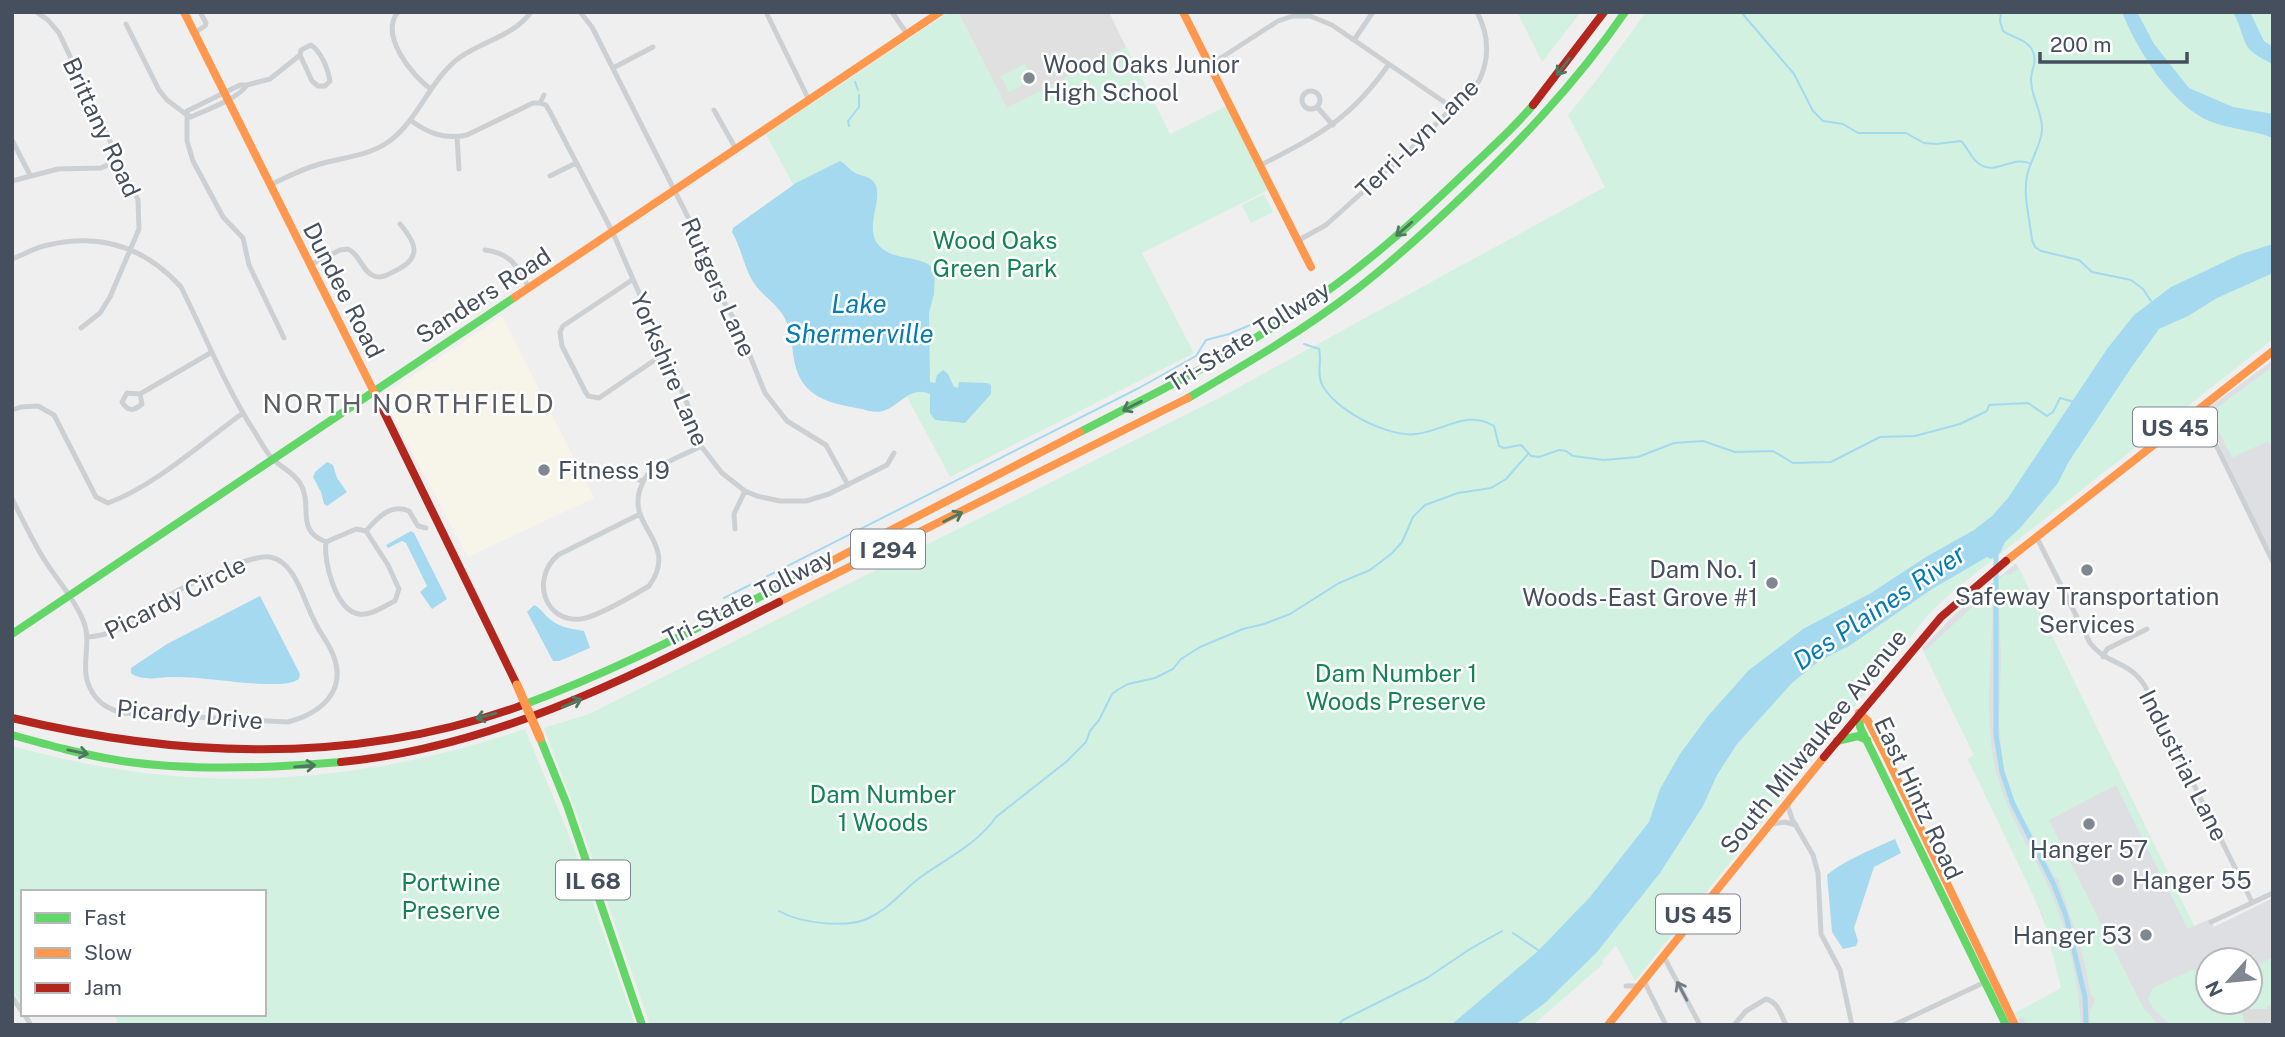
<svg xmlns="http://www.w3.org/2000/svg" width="2285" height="1037" viewBox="0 0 2285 1037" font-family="'Public Sans',sans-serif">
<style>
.commercial{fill:#f7f4ea}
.education{fill:#e1e0e1}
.airport{fill:#dddfe2;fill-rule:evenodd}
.green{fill:#d2f1e0}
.water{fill:#a4d9f0}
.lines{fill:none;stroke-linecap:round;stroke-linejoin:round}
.stream{stroke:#a4d9f0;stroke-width:2}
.canal{stroke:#a4d9f0;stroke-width:5}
.taxiway{stroke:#dbdcdc;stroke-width:14}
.street{stroke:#ccd0d3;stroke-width:5}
.fast{stroke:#63d668;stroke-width:8}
.slow{stroke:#ff974d;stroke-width:8}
.jam{stroke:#b3261e;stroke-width:8}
.slow-bridge{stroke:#ff974d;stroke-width:9}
.oneway{stroke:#4e7860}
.oneway2{stroke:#747c86}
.poi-dot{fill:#818790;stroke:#fff;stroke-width:2.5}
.labels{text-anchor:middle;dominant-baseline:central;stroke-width:5;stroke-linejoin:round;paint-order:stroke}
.shield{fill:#fff;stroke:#7d848e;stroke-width:2}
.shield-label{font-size:23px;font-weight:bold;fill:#454f5d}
.poi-label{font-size:24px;fill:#454f5d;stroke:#fff;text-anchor:start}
.street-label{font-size:24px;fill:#454f5d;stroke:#fff}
.park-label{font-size:24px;fill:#118355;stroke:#fff}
.water-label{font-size:26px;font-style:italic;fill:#037cb2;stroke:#fff}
.neighbourhood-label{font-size:26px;letter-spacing:2px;fill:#5a5d64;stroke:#fff}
</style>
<rect width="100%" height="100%" fill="#f0efef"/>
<path class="commercial" d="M502,316L594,498L468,557L382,396Z"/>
<path class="education" d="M958,12H1109L1126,47L1007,109Z"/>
<path class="airport" d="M2273,360V559L2224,457L2207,413L2211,406Z
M2016,563L2194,926L2210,919L2214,927L2273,898V1025H2019L2018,1019L2064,995L2048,932L2031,888L1968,759L1974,755L1922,648L1954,615ZM2208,960H2250V1002H2208Z"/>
<path class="green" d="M949,12H958L1007,108L1126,47L1170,134L1228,105L1270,189L1142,253L1194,353L950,477L766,134Z
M1517,12H1581L1542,62Z
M1646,12H2273V339L1952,592L1927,616L1635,981L1616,945L1602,961L1603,964L1533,1025H650L579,820L544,728L589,714L1217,399L1605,187L1568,115L1595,82Z
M1025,64L1033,80L1009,92L1001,76Z
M1264,194L1273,212L1251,223L1242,205Z
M2273,366V447L2268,441L2232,458L2210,413Z
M2019,569L2194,926L2210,920L2188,929L2116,785L2049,820L2143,1007L2159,1025H2090V1012L2095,999L2091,995L2081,948L2058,879L2054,876L2014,801L2003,765L1999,724L2001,660L1998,580L2005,574L2009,575Z
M1993,584C1994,641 1982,715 1996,770C2005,807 2023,838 2041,871C2065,918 2078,973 2081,1025H2026L2023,1017L2018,1019L2015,1013L2061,988L2043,916L1968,759L1974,755L1924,652L1986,594L1987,588Z
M525,729L573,845L635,1025H119L114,1014H264V892H23V1000L20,1002L12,990V746C45,755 78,763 111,768C251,792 391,774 525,729Z
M2273,957V1002L2262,1013L2251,1012L2240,1002H2250V968Z
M2194,969C2210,973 2208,988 2208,1002H2229L2245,1017L2249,1025H2170L2154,1010L2148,999L2153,988Z"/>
<path class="water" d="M2122,12H2137L2154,44L2189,88L2233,107L2273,114V138C2253,130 2229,129 2209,121C2171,104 2137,50 2122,12Z
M2233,12H2250L2264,41L2273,47V64C2237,47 2249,42 2233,12Z
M840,161C845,164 848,167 852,171C858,176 866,175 872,180C887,194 864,223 877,243C891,263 921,253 935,270L934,294L929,313L930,382L935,383L937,375L943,370L948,374L954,387L958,388L959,382L987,383L991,385V394L965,423L935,420L930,413V394C910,385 900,406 883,411C876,413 868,411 862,409C829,403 801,398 794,360C792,348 792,334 787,323C781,307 766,299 756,286C744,270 742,249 732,232L733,228L796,183Z
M2273,244V273L2217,298L2188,316L2159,329L2131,368L2068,463L2058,483L2021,527L2005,542L2000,553L1991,559L1987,557L1932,589L1849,646L1819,661L1792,683L1737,744L1717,775L1703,806L1660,873L1597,952L1545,1003L1515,1025H1451L1538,951L1590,897L1649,822L1660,789L1680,754L1708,716L1749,670L1803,629L1871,593L1926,557L1974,530L1992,516L2008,498L2107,349L2134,315L2171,287L2241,254Z
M327,462L333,465L337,478L347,492L327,506L324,504L321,492L313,477L315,472Z
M411,531L414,533L447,599L432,609L420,592L427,586L406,543L402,541L388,548L386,545Z
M260,596L300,674L299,679C293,683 285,684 278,684C241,685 205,676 168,677C157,678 141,681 131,673V668L167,644Z
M534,605C541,608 544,615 551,620C561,628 573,629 584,631L590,648L559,661H553L527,612Z
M1895,839L1901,853L1874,867L1854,928L1858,941L1856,946L1843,949L1832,932L1827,875C1843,861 1875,848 1895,839Z"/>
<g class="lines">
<path class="stream" d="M1741,12L1794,74L1813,111L1823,121L1843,124L1858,133H1906L1924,143L1936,144L1961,141C1968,148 1971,158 1978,163C1996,177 2013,154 2031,164
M2001,12L2000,21L2003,31C2013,38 2029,40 2033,52C2037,61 2032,69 2031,78C2030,96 2043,112 2042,130C2041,146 2030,160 2027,176C2023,196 2030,220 2032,240L2035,247L2041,251L2079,260L2092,272L2131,280L2143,289L2151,301
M855,82L858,90
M849,126L848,121L859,107V95
M1304,344L1319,349C1322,360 1317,371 1321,382C1331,409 1389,438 1416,434C1444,431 1468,409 1494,426L1499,446L1504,448L1521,445L1531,456L1539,457L1559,450L1566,451L1573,456L1604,460L1638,457L1674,443L1703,441L1735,452L1773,451L1793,463L1831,462L1880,437L1915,436L1960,424L1987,411L1989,405L2028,403L2047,416L2053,412L2060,398L2074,402
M724,598L1139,388L1196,356L1206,340L1229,334L1255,323
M779,911C800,923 846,929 869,918C891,908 905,887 925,874C950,857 979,842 996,817L1066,762L1086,742L1090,731L1099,720L1112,694L1119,689L1128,684L1155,678L1173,669L1181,659L1200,647L1243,629L1264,624L1290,614L1339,583L1370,570L1391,554L1402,542L1413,517L1425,505L1458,493L1491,488L1506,479L1528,454
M1513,933L1538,950
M1338,1025L1343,1020L1427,978L1470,949L1502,931"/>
<path class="canal" d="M1996,551V735L2002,772L2013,804L2054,885L2066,916L2085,997L2086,1025"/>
<path class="taxiway" d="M2253,1025L2250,1016H2267"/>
<path class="street" d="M398,12C379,35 412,76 431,89
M580,12L592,27L693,227L708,274L738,326L765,393L787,421L826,445L848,485
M766,12L809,100
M892,12L907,34
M38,13L48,20L59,33L138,200L139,229L110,297L100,313L81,328
M126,24L159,90L167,100L187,115V141L193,161L223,217L243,238L249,265L284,338
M194,33L205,26L206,23L200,12
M1354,40L1373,12
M1210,65L1278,21L1293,16H1310L1332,25L1453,108
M613,68L653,47
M240,85H247C238,99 206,110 191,117L187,115V111Z
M247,85L270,79L300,55L301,50L311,45C321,52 328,68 330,81L325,86H318L312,81L300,55
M1302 100a9 9 0 1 1 18 0a9 9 0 1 1-18 0Z
M540,103L546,105L550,112L613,233L689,408L701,446L722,473L745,491L757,496L780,501H806L829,494L887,465L894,453
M1317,107L1333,125
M714,110L736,149
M410,120C428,133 444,140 467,135L533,103H540L544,95
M457,137L459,169
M12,140L30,175
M1261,165C1319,135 1351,119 1389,64
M550,176L576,163
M12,181L58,169L101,168L120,159
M270,185C287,177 302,169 320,164C344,157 370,156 391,140C419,118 430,80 459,58C482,41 514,36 531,12
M1299,240L1326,225L1414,146L1479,81C1490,58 1489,35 1477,12
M485,250C510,253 518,266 529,288
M12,259C24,255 35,247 48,245C100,233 145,247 181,287C205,335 225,386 254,431C260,440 265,451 272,458C281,468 291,470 300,483C314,506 294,530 326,542
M310,265L340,250L348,249C361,255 362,272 374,276C382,279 389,274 395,271C422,258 417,244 400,224
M632,280L563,326L560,332L562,346L585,391L588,396L599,398L665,353
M140,394L142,404C134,411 128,412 122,402L127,393L140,394L212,352
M2198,408L2273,562
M12,410L21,407L38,406L54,415L96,497L108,503C153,487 203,442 243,413
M632,476L643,482
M12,499C22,518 31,538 42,556C55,578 73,596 83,620C93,643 79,666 90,688C97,703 108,709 123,713L288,722C325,712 350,687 330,648C325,638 318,630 314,620C303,600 296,562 270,557C252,553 181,588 163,599C136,616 121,635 88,637
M640,514L558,555C530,579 545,623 581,619C597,617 634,595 649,586C680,543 627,528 640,489C642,485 644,478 648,474C657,465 689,453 701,446
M735,529L734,514L745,491
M366,531C377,518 391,503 409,511L418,526L426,528
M2037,538L2090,643C2108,666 2129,660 2145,686L2252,902
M326,542C323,561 336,611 359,614C371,616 384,606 395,601L399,589L388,565L366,531
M326,542L356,529L366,531
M2103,657L2107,649L2147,629
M1787,803L1792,819L1813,855L1818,873L1821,934L1840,970L1852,1025
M1772,824L1785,822L1796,825
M2211,922L2273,893
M1664,957L1700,1025
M1644,981L1666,1025
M1626,986H1640
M12,997L23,1013
M24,1014L31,1025
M1734,1025L1746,1011L1766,999C1778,1002 1781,1015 1786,1025
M1894,1025L1985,982"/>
<path class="fast" d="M1188,398C1244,365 1301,332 1353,292C1386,267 1418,238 1449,209C1513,149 1575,85 1625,12
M1080,432C1154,394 1229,357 1298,311C1361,270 1416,220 1469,169C1491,148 1514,128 1533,105
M12,634L515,297
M520,706C623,668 718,617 816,569
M1859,713L1860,727L2006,1025
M12,735C48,745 84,755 122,761C190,771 272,768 341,762
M540,738L567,805L642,1025
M1837,741L1858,736L1867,740"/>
<path class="slow" d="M184,12L380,404
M1183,12L1311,267
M515,297L940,12
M2006,561L2273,351
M816,569L1080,432
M779,602L1188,398
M1859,713L1868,721L1887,758L2015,1025
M1608,1025L1824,757"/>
<path class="jam" d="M1533,105L1604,12
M380,404L517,685
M12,718C179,758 356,765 520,706
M1824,757L1941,617L2006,561
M341,762C500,747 639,672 779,602"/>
<path class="slow-bridge" d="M517,685L540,738"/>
</g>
<defs><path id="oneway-shaft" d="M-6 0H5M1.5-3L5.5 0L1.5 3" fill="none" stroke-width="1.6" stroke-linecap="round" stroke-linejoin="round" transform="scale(1.75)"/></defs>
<g class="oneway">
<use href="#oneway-shaft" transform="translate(1563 67) rotate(127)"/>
<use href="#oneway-shaft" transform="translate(1404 229) rotate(139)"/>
<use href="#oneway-shaft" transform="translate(1132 406) rotate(153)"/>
<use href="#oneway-shaft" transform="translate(953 517) rotate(-27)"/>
<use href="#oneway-shaft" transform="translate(572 703) rotate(-23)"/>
<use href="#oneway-shaft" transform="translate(486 716) rotate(164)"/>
<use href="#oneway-shaft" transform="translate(78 752) rotate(12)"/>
<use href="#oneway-shaft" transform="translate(305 766) rotate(-5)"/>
</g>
<use class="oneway2" href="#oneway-shaft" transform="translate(1682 991) rotate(-118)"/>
<g class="poi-dot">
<circle cx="1029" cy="78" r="7"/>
<circle cx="544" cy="470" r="7"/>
<circle cx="2087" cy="570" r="7"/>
<circle cx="1772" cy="583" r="7"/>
<circle cx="2089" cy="824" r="7"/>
<circle cx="2118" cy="880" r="7"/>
<circle cx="2146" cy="935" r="7"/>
</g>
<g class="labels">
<g class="shield">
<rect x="2133" y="407.5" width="84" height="39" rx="5"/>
<rect x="851" y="529.5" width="74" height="39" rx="5"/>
<rect x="556" y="860.5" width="74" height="39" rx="5"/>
<rect x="1656" y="894.5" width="84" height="39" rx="5"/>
</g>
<g class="shield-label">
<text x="2175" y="427">US 45</text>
<text x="888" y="549">I 294</text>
<text x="593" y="880">IL 68</text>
<text x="1698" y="914">US 45</text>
</g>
<g class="poi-label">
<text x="1043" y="64">Wood Oaks Junior<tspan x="1043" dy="28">High School</tspan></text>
<text x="558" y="470">Fitness 19</text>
<text x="1758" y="569" text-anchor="end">Dam No. 1<tspan x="1758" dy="28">Woods-East Grove #1</tspan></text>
<text x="2087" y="596" text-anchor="middle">Safeway Transportation<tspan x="2087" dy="28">Services</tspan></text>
<text x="2089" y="849" text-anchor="middle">Hanger 57</text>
<text x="2132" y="880">Hanger 55</text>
<text x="2132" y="935" text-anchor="end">Hanger 53</text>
</g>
<g class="street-label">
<text transform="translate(102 127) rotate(65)">Brittany Road</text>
<text transform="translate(1417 138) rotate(-44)">Terri-Lyn Lane</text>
<text transform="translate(719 287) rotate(66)">Rutgers Lane</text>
<text transform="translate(344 290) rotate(63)">Dundee Road</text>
<text transform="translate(483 295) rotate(-33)">Sanders Road</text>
<text transform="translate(1248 336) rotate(-32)">Tri-State Tollway</text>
<text transform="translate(670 369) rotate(67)">Yorkshire Lane</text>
<text transform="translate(175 597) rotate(-27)">Picardy Circle</text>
<text transform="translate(748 597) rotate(-27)">Tri-State Tollway</text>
<text transform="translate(190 714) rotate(5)">Picardy Drive</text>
<text transform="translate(1813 741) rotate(-51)">South Milwaukee Avenue</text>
<text transform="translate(2184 765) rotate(63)">Industrial Lane</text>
<text transform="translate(1919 798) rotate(65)">East Hintz Road</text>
</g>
<g class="park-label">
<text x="995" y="240">Wood Oaks<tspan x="995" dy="28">Green Park</tspan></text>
<text x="1396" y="673">Dam Number 1<tspan x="1396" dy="28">Woods Preserve</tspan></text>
<text x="883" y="794">Dam Number<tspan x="883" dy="28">1 Woods</tspan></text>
<text x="451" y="882">Portwine<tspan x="451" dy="28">Preserve</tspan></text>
</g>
<g class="water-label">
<text x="859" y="303">Lake<tspan x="859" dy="30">Shermerville</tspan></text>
<text transform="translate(1879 607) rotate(-34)">Des Plaines River</text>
</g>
<g class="neighbourhood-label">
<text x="409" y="403">NORTH NORTHFIELD</text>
</g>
</g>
<rect width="2285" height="1037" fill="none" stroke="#454f5d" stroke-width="28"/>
<rect x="21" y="890" width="245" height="126" fill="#ffffff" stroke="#b5b9be" stroke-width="2"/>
<rect x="35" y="913" width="35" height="10" fill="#63d668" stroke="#b5b9be" stroke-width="2"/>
<text x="84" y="925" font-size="21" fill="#454f5d">Fast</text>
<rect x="35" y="948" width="35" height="10" fill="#ff974d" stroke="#b5b9be" stroke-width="2"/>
<text x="84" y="960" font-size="21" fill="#454f5d">Slow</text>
<rect x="35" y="983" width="35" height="10" fill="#b3261e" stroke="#b5b9be" stroke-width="2"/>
<text x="84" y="995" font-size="21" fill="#454f5d">Jam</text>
<g transform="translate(2229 981) rotate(243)"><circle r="33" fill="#ffffff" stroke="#b5b9be" stroke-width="2"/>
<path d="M0-5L12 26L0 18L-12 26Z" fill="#818790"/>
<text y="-10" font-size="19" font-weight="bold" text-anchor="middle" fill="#454f5d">N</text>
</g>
<path d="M2040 52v10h147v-10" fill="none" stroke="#454f5d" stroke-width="3.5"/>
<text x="2050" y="52" font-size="21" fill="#454f5d" stroke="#ffffff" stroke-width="5" paint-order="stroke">200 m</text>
</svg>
